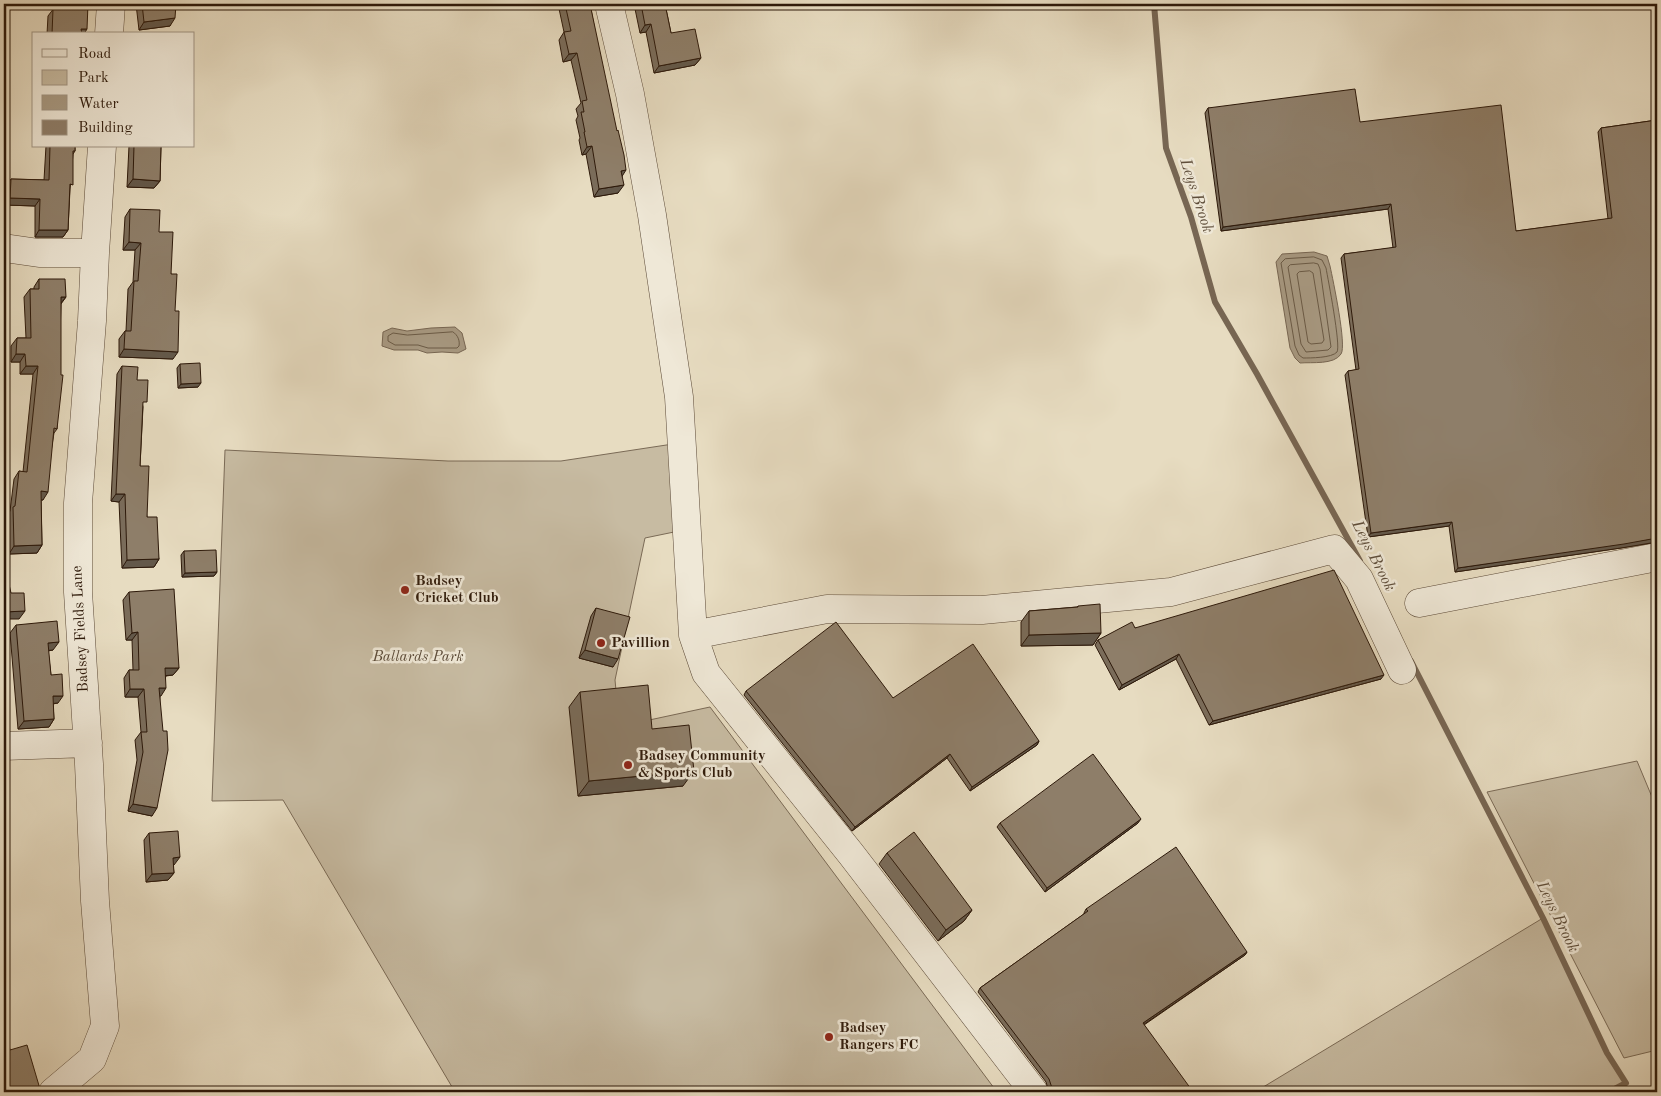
<svg xmlns="http://www.w3.org/2000/svg" width="1661" height="1096" viewBox="0 0 1661 1096" font-family="'Old Standard TT',serif">
<style>
.green{fill:#c7bba2;stroke:#7a6a56}
.water{fill:#a89a83;stroke:#776653}
.lines{fill:none;stroke-linecap:round;stroke-linejoin:round}
.shore{stroke:#6a5a46;stroke-width:1}
.stream{stroke:#776653;stroke-width:6}
.minor-casing{stroke:#5c4a38;stroke-width:29}
.minor{stroke:#efe8d7;stroke-width:28}
.wall{fill:#7a6c5a;stroke:#2d190a}
.shaded-wall{fill:#63584a;stroke:#2d190a}
.building{fill:#8e7e69;stroke:#2d190a}
.poi-dot{fill:#8f2418;stroke:#efe8d7;stroke-width:2}
.labels{text-anchor:middle;dominant-baseline:central;stroke-width:5;stroke-linejoin:round;paint-order:stroke}
.poi-label{font-size:15px;font-weight:bold;fill:#2d190a;stroke:#efe8d7;text-anchor:start}
.street-label{font-size:15px;fill:#2d190a;stroke:#efe8d7}
.park-label{font-size:15px;font-style:italic;fill:#5b4a38;stroke:#efe8d7}
.water-label{font-size:16px;font-style:italic;fill:#5e4d3a;stroke:#efe8d7}
</style>
<rect width="100%" height="100%" fill="#e7dcc1"/>
<filter id="stains"><feTurbulence type="fractalNoise" baseFrequency=".004" numOctaves="4"/><feColorMatrix values="0 0 0 0 .2 0 0 0 0 .09 0 0 0 0 .02 0 0 0 .5 -.17"/></filter>
<radialGradient id="worn" r=".72"><stop offset=".6" stop-color="#630" stop-opacity="0"/><stop offset="1" stop-color="#630" stop-opacity=".3"/></radialGradient>
<path class="green" d="M673,444L674,532L645,538L615,680L617,701L640,722L710,707L997,1092H455L283,800L212,801L225,450L448,461H561Z
M1637,761L1657,809V1050L1624,1058L1487,792Z
M1543,918L1607,1052L1626,1083L1609,1092H1255Z"/>
<path class="water" d="M1314,252L1327,256L1330,266C1333,280 1347,346 1341,354C1334,365 1312,362 1300,363L1295,358L1290,348L1276,262L1282,254Z
M455,327L462,333L466,349L458,353L442,352L427,353L418,350H394L382,346L383,332L392,328L407,331L431,328Z"/>
<g class="lines">
<path class="shore" d="M1314,257L1322,260L1326,268C1328,279 1341,346 1337,352C1332,358 1310,358 1303,358L1299,355L1295,346L1281,263L1285,259Z
M1314,263L1318,264L1320,269L1331,347L1328,350L1306,352L1301,344L1288,267L1290,265Z
M1310,271L1313,273L1324,340L1322,343L1311,344L1308,342L1297,274L1299,272Z
M453,332C458,335 460,341 459,346L457,348H428L418,345H395L388,341V336L393,333L407,335Z"/>
<path class="stream" d="M1154,4L1166,148L1191,217L1215,302L1257,374L1360,561
M1411,661L1543,918L1607,1053L1626,1083L1609,1092"/>
<g class="minor-casing">
<path id="minor" d="M609,4L630,94L652,215L679,397L693,635L706,673L851,854L1034,1092
M109,34L111,4
M4,248L39,253H95
M1419,603L1657,557
M693,635L827,609L982,610L1171,592L1334,549L1359,579L1402,670
M4,746L88,743
M53,1092L92,1059L105,1026L95,901L89,764L78,592V503L92,321L95,253L102,146"/>
</g>
<use href="#minor" class="minor"/>
</g>
<path class="wall" d="M57,4H88L84,34H47L48,16Z
M136,4H176L170,26L139,30Z
M558,4H590L622,176L618,193L594,197L586,154L582,155L579,140L580,138L576,120L578,116L576,109L581,103L571,60L563,62L559,40L564,32Z
M634,4H665L671,33L701,58L695,65L654,73L646,32L640,33Z
M1208,108L1360,122L1516,231L1608,219L1598,132L1601,128L1657,120V214H1656L1657,224V542L1621,548L1455,572L1449,526L1368,537L1345,375L1348,371L1356,370L1341,258L1344,254L1393,248L1388,209L1221,231L1205,113Z
M46,146H75V151L73,154L70,189L68,230L63,237H35V206L5,205L6,186L11,179L44,180Z
M129,146H161L160,181L154,188L127,187Z
M130,209L159,232L171,274L173,359L119,357V339L125,331H126L128,289L133,282L135,250H123L125,217Z
M39,279L66,297L61,304L57,429L54,433L43,500H41L42,545L37,553L9,554L8,514L10,511L14,479L19,471L23,472L33,374H20V362H11V346L17,338H26L24,297L30,289H34V287Z
M180,364L198,387L178,388L177,368Z
M122,366L137,380L143,407L140,466L147,517L159,559L154,567L122,568L119,502L111,501L117,374Z
M184,551L217,572L214,576L182,577L181,555Z
M129,592L179,668L173,675L166,676L160,696L152,816L128,811L137,760L135,740L141,732L138,697H125L124,678L129,670H133L132,640H126L123,600Z
M1078,606L1101,633L1093,645L1021,646V622L1029,611L1077,607Z
M596,608L613,667L579,658L591,616Z
M16,625L53,650L48,651L51,675L58,703L53,704L54,719L49,727L18,729L10,633Z
M1135,628L1381,679L1209,725L1176,659L1119,690L1095,645L1098,640Z
M746,691L893,698L1039,741L1037,745L970,791L947,758L852,831L744,695Z
M580,692L683,786L578,796L569,707Z
M1657,766V792H1656L1653,773Z
M1000,823H1138L1045,892L997,827Z
M149,833L174,865H173L174,873L168,880L146,882L144,840Z
M887,853L972,910L964,921L938,941L879,864Z
M1086,909L1247,952L1245,955L1144,1025L1189,1092H1049L1046,1082L978,992L980,988L1084,914V913Z"/>
<path class="shaded-wall" d="M175,18L170,26L139,30L144,22Z
M651,24L646,32L640,33L645,25Z
M81,29H87L84,34H78Z
M577,53L571,60L563,62L569,54Z
M701,58L695,65L654,73L659,66Z
M592,146L586,154L582,155L587,147Z
M626,170L621,178V171Z
M133,179L160,181L154,188L127,187Z
M624,185L618,193L594,197L599,189Z
M10,198L40,199L35,206L5,205Z
M1391,204L1388,209L1221,231L1223,227Z
M39,230H68L63,237H35Z
M129,242L141,243L135,250H123Z
M61,297H66L60,304Z
M124,349L178,352L173,359L119,357Z
M16,354H25L20,362H11Z
M26,366H38L33,374H20Z
M201,383L198,387L178,388L181,384Z
M41,491L48,492L43,500L35,499Z
M116,494H125L119,502L111,501Z
M1452,522L1449,526L1368,537L1371,533Z
M1657,538V542L1621,548L1455,572L1458,568Z
M42,545L37,553L9,554L14,546Z
M159,559L154,567L122,568L127,560Z
M217,572L214,576L182,577L185,573Z
M25,611L19,619H4V612Z
M138,632L132,640H126L132,633Z
M1101,633L1093,645L1021,646L1029,635Z
M59,642L53,650L42,651L48,643Z
M585,650L618,659L613,667L579,658Z
M1179,654L1176,659L1119,690L1122,685Z
M165,668H179L173,675L160,676Z
M1384,675L1381,679L1209,725L1213,721Z
M159,688H166L161,696H154Z
M130,689H144L138,697H125Z
M53,696H63L58,703L47,704Z
M54,719L49,727L18,729L24,721Z
M1039,741L1037,745L970,791L972,787Z
M950,754L947,758L852,831L855,827Z
M694,771L683,786L578,796L589,781Z
M133,804L157,808L152,816L128,811Z
M1141,819L1138,823L1045,892L1047,888Z
M180,857L174,865L168,866L173,858Z
M174,873L168,880L146,882L152,874Z
M972,910L964,921L938,941L946,930Z
M1247,952L1245,955L1140,1027L1143,1023Z
M40,1089L38,1092H29Z"/>
<path class="building" d="M57,4H88L87,29H81L82,34H52L53,9H56Z
M142,4H176L175,18L144,22Z
M565,4H590L617,131L618,130L624,155L626,170L621,171L624,185L599,189L592,146L587,147L584,132H585L581,112H584L582,101L587,100L577,53L569,54L564,32L571,31Z
M641,4H665L671,33L695,29L701,58L659,66L651,24L645,25Z
M1355,89L1360,122L1501,105L1516,231L1612,218L1601,128L1657,120V210H1655L1657,224V538L1624,544L1458,568L1452,522L1371,533L1348,371L1359,369L1344,254L1396,247L1391,204L1223,227L1208,108Z
M50,146H75V151H73V185L70,184L68,230H39L40,199L10,198L11,179L49,180Z
M134,146H161L160,181L133,179Z
M130,209L160,210L159,232H173L171,274H177L175,311H179L178,352L124,349L125,331H131L134,281H138L141,243L129,242Z
M39,279H65L66,297H61V375H63L57,429L54,428L48,492L41,491L42,545L14,546L13,507L15,506L19,471L27,472L38,366H26L25,354H16L17,338H31L30,289H39Z
M200,363L201,383L181,384L180,364Z
M122,366L138,367L137,380H148L147,402H143L140,466H149L147,517H157L159,559L127,560L125,494H116Z
M216,550L217,572L185,573L184,551Z
M4,563L11,593H24L25,611L4,612Z
M1334,570L1384,675L1213,721L1179,654L1122,685L1098,640L1132,622L1135,628Z
M174,589L179,668H165L166,688H159L163,731H167L168,750L157,808L133,804L143,752L141,732H147L144,689H130L129,670H139L138,632L132,633L129,592Z
M1100,604L1101,633L1029,635V611L1078,607V606Z
M596,608L630,617L618,659L585,650Z
M57,621L59,642L48,643L51,675L62,674L63,696H53L54,719L24,721L16,625Z
M836,622L893,698L973,644L1039,741L972,787L950,754L855,827L746,691Z
M648,685L652,729L689,725L694,771L589,781L580,692Z
M1093,754L1141,819L1047,888L1000,823Z
M178,831L180,857L173,858L174,873L152,874L149,833Z
M914,832L972,910L946,930L887,853Z
M1176,847L1247,952L1143,1023L1191,1089L1187,1092H1055L1052,1088L1049,1079L980,988L1088,911L1086,909Z
M8,1041L10,1050L27,1045L40,1089L29,1092H6L4,1084V1043Z"/>
<g class="poi-dot">
<circle cx="405" cy="590" r="5"/>
<circle cx="601" cy="643" r="5"/>
<circle cx="628" cy="765" r="5"/>
<circle cx="829" cy="1037" r="5"/>
</g>
<g class="labels">
<g class="poi-label">
<text x="415" y="581">Badsey<tspan x="415" dy="17">Cricket Club</tspan></text>
<text x="611" y="643">Pavillion</text>
<text x="638" y="756">Badsey Community<tspan x="638" dy="17">&amp; Sports Club</tspan></text>
<text x="839" y="1028">Badsey<tspan x="839" dy="17">Rangers FC</tspan></text>
</g>
<g class="street-label">
<text transform="translate(81 629) rotate(-93)">Badsey Fields Lane</text>
</g>
<g class="park-label">
<text x="418" y="657">Ballards Park</text>
</g>
<g class="water-label">
<text transform="translate(1196 196) rotate(72)">Leys Brook</text>
<text transform="translate(1373 556) rotate(63)">Leys Brook</text>
<text transform="translate(1557 917) rotate(64)">Leys Brook</text>
</g>
</g>
<rect width="1661" height="1096" fill="none" stroke="#e7dcc1" stroke-width="20"/>
<rect x="5" y="5" width="1651" height="1086" fill="none" stroke="#2d190a" stroke-width="2.5"/>
<rect x="10" y="10" width="1641" height="1076" fill="none" stroke="#2d190a"/>
<rect x="32" y="32" width="162" height="115" fill="#efe8d7" stroke="#a19585"/>
<rect x="42" y="49" width="25" height="8" fill="#efe8d7" stroke="#a19585"/>
<text x="78" y="58" font-size="15" fill="#2d190a">Road</text>
<rect x="42" y="70" width="25" height="15" fill="#c7bba2" stroke="#a19585"/>
<text x="78" y="82" font-size="15" fill="#2d190a">Park</text>
<rect x="42" y="95" width="25" height="15" fill="#a89a83" stroke="#a19585"/>
<text x="78" y="108" font-size="15" fill="#2d190a">Water</text>
<rect x="42" y="120" width="25" height="15" fill="#8e7e69" stroke="#a19585"/>
<text x="78" y="132" font-size="15" fill="#2d190a">Building</text>
<rect width="100%" height="100%" filter="url(#stains)"/>
<rect width="100%" height="100%" fill="url(#worn)"/>
</svg>
